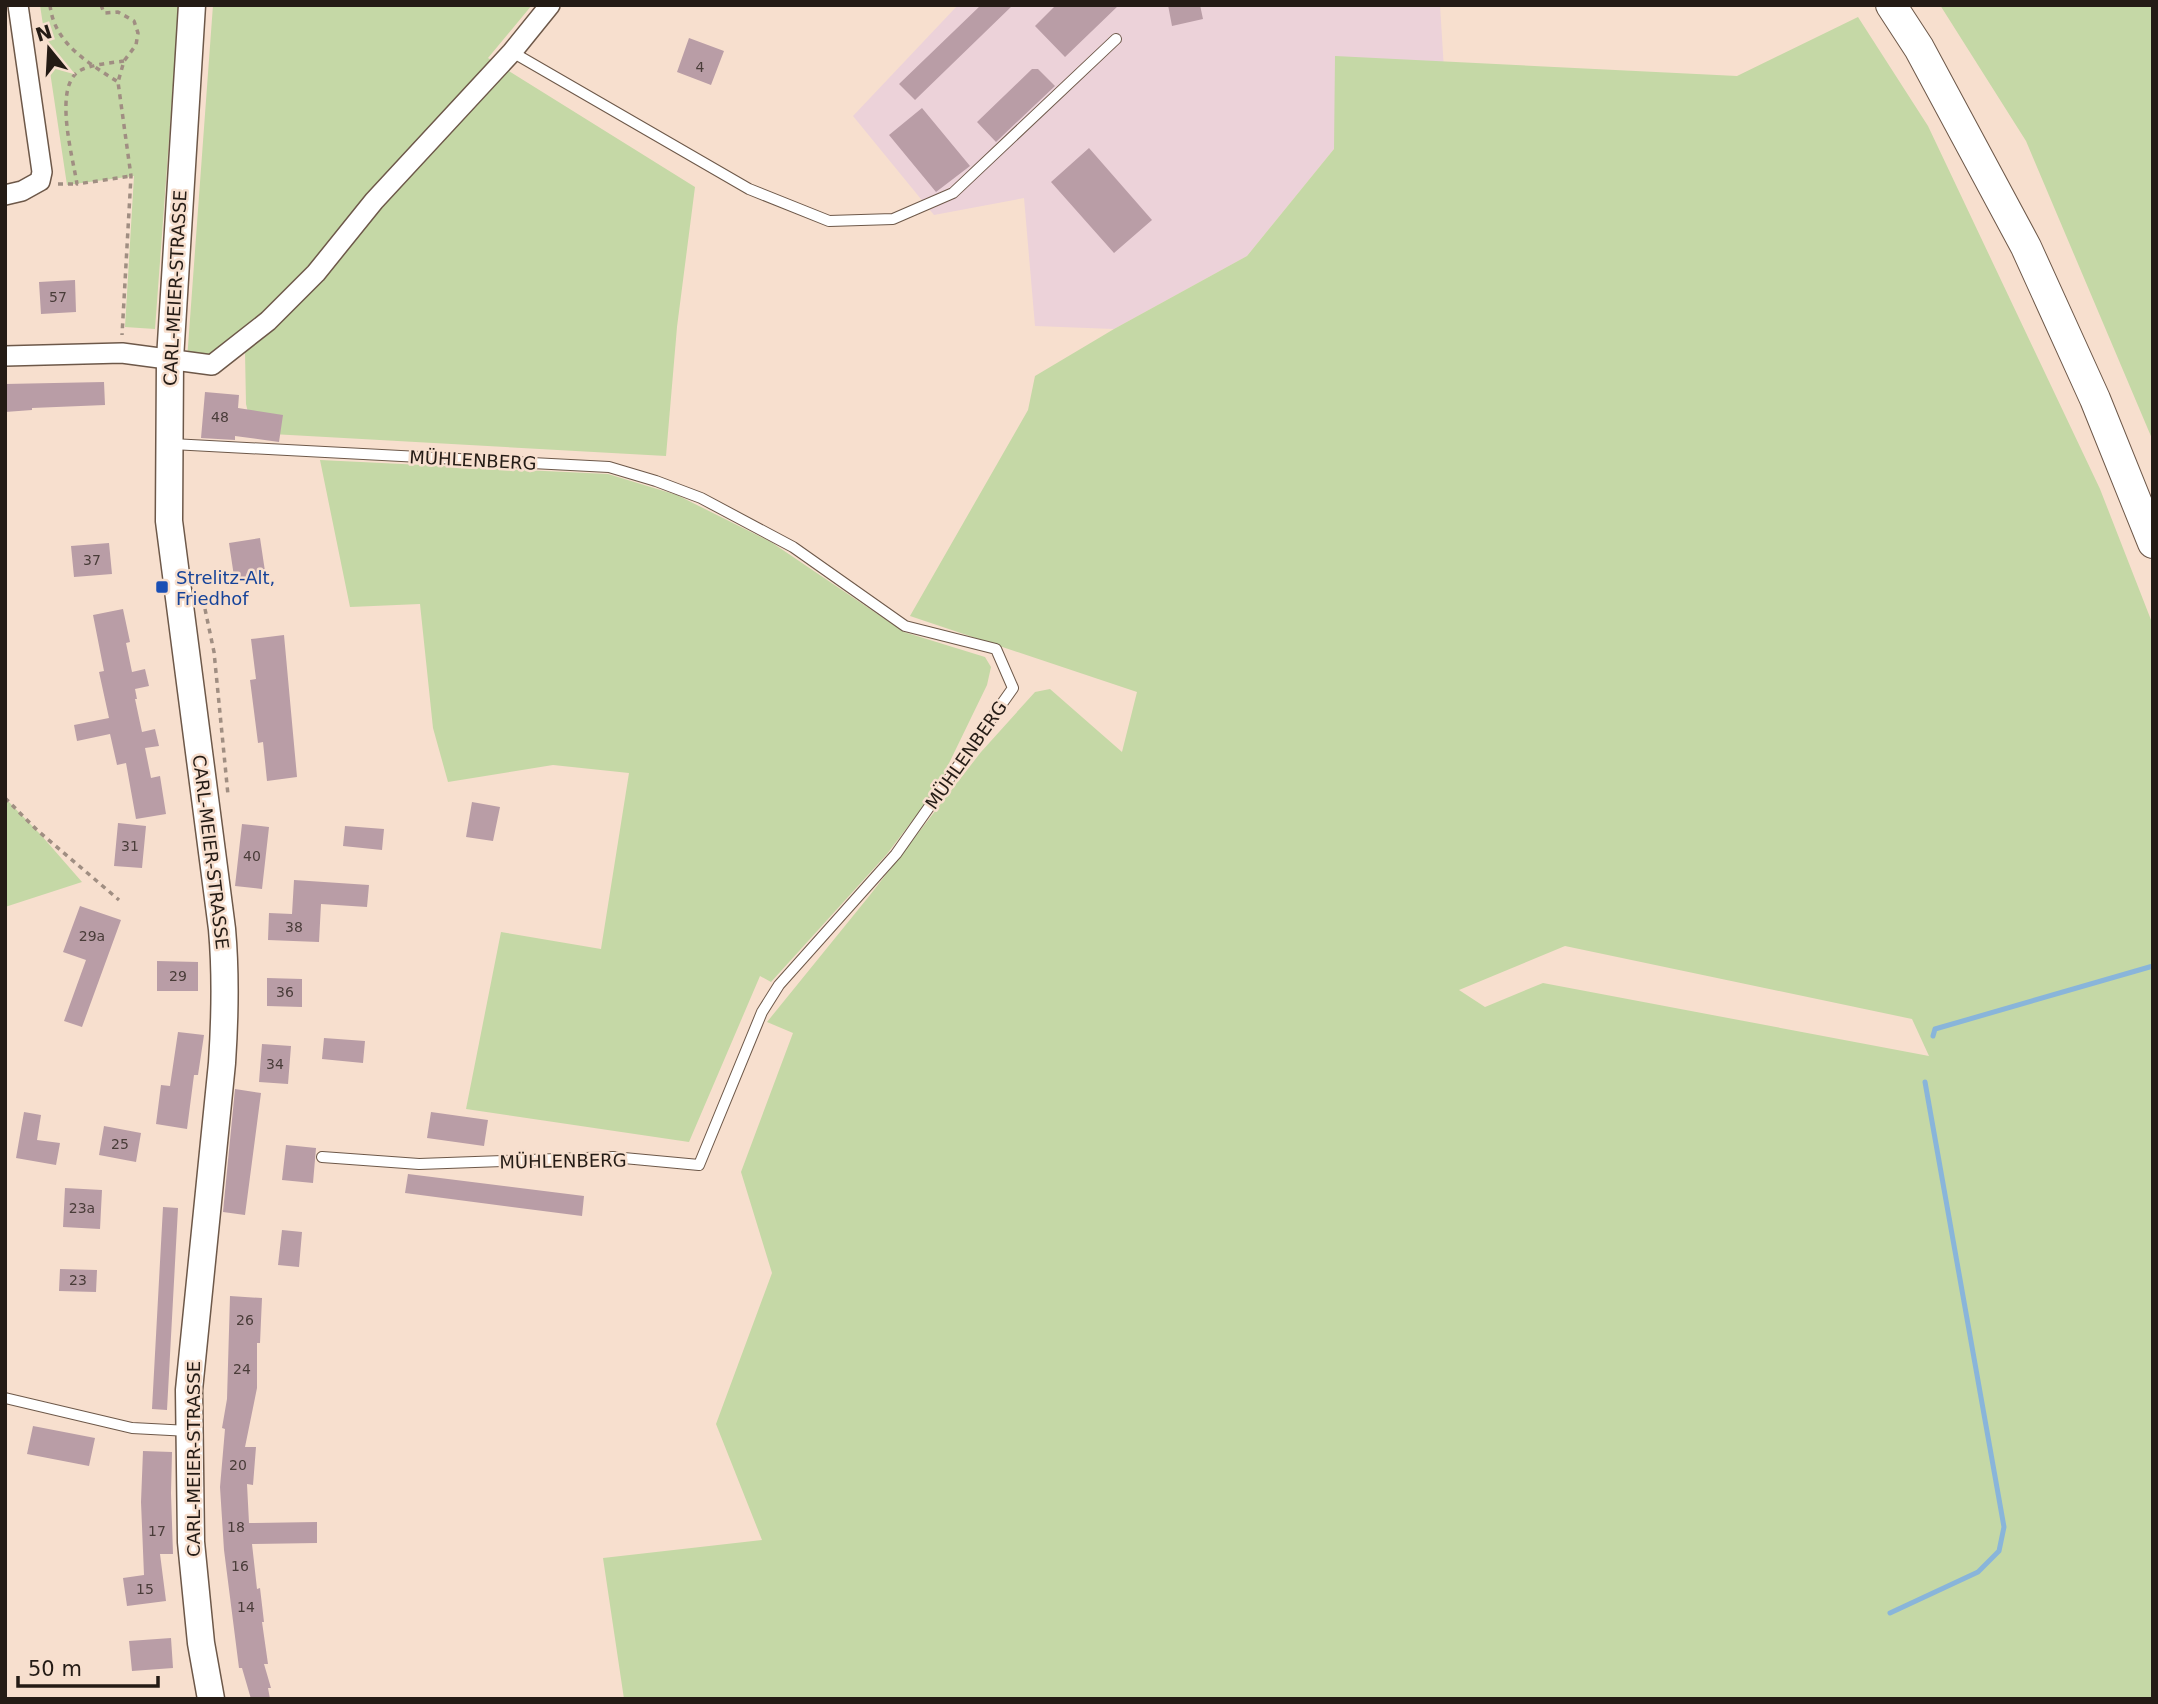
<svg xmlns="http://www.w3.org/2000/svg" width="2158" height="1704" viewBox="0 0 2158 1704" font-family="'DejaVu Sans',sans-serif">
<style>
.industrial{fill:#ecd2d9}
.green{fill:#c5d8a6;fill-rule:evenodd}
.lines{fill:none;stroke-linecap:round;stroke-linejoin:round}
.stream{stroke:#89b5da;stroke-width:5}
.building{fill:#b99da6}
.lane-casing{stroke:#6d5849;stroke-width:12}
.street-casing{stroke:#6d5849;stroke-width:22}
.secondary-casing{stroke:#6d5849;stroke-width:29}
.primary-casing{stroke:#6d5849;stroke-width:32}
.path{stroke:#a08e82;stroke-width:3.5;stroke-dasharray:5 5;stroke-linecap:butt}
.lane{stroke:#fff;stroke-width:10}
.street{stroke:#fff;stroke-width:19}
.secondary{stroke:#fff;stroke-width:26}
.primary{stroke:#fff;stroke-width:30}
.transit-dot{fill:#1a4fb4;stroke:#f7dfce;stroke-width:2.5}
.labels{text-anchor:middle;dominant-baseline:central;stroke-width:5;stroke-linejoin:round;paint-order:stroke}
.number-label{font-size:14px;fill:#493c39}
.street-label{font-size:18px;fill:#241b15;stroke:#f7dfce}
.transit-label{font-size:18px;fill:#164399;stroke:#f7dfce;text-anchor:start}
</style>
<rect width="100%" height="100%" fill="#f7dfce"/>
<path class="industrial" d="M958,5H1440L1444,70L1334,149L1247,256L1114,329L1035,326L1024,198L934,215L853,116Z"/>
<path class="green" d="M40,5H179L155,329L125,327L134,176L67,185Z
M213,5H532L488,58L695,187L677,327L666,456L253,433L246,404L245,352L187,360Z
M1940,5H2153V441L2026,141Z
M1858,17L1928,126L2100,489L2153,625V1699H624L603,1558L762,1540L716,1424L772,1273L741,1172L793,1033L767,1022L870,895L981,752L1035,692L1050,689L1122,752L1137,692L910,616L1028,410L1035,376L1114,329L1247,256L1334,149L1335,56L1737,76ZM1565,946L1912,1019L1929,1056L1543,983L1485,1007L1459,990Z
M320,460L608,474L677,495L771,542L904,632L985,657L991,667L987,685L937,788L887,854L771,982L760,976L689,1142L466,1109L501,932L601,949L629,773L553,765L448,782L433,728L420,604L350,607Z
M5,798L41,835L82,882L5,907Z"/>
<g class="lines">
<path class="stream" d="M1933,1036L1935,1029L2153,966
M1890,1613L1978,1572L1999,1551L2004,1527L1925,1082"/>
</g>
<path class="building" d="M981,5H1013L915,100L899,84Z
M1056,5H1119L1065,57L1035,26Z
M1168,5H1200L1203,19L1172,26Z
M689,38L724,51L711,85L677,72Z
M1032,69H1038L1055,86L996,142L977,122Z
M922,108L970,166L936,192L889,135Z
M1089,148L1152,220L1114,253L1051,182Z
M75,280L76,312L41,314L39,282Z
M104,382L105,405L32,408V410L5,412V384Z
M205,392L239,395L238,408L283,415L279,442L235,436V440L201,438Z
M260,538L266,578L235,583L229,543Z
M109,543L112,574L74,577L71,546Z
M123,609L130,642L126,643L132,672L145,669L149,686L135,689L137,699H135L142,732L155,729L159,746L145,748L151,778L160,776L166,814L136,819L126,763L117,765L110,734L77,741L74,725L109,718L99,672L104,671L93,615Z
M284,635L297,777L267,781L263,742L258,743L250,680L256,679L251,639Z
M472,802L500,807L493,841L466,837Z
M118,823L146,826L142,868L114,866Z
M242,824L269,827L262,889L235,886Z
M345,826L384,829L382,850L343,846Z
M294,880L369,885L367,907L321,904L319,942L268,940L269,913L292,914Z
M80,906L121,920L82,1027L64,1021L86,960L63,952Z
M157,961L198,962V991H157Z
M267,978L302,979V1007L267,1006Z
M178,1032L204,1035L198,1075H194L187,1129L156,1124L161,1085L170,1086Z
M324,1038L365,1041L363,1063L322,1059Z
M262,1044L291,1046L288,1084L259,1082Z
M235,1089L261,1093L245,1215L223,1212Z
M24,1112L41,1115L37,1140L60,1143L56,1165L16,1158Z
M431,1112L488,1120L484,1146L427,1138Z
M104,1126L141,1133L136,1162L99,1155Z
M286,1145L316,1148L313,1183L282,1180Z
M408,1174L584,1196L582,1216L405,1193Z
M65,1188L102,1190L100,1229L63,1227Z
M163,1207L178,1208L167,1410L152,1409Z
M282,1230L302,1232L299,1267L278,1265Z
M60,1269L97,1270L96,1292L59,1291Z
M230,1296L262,1298L260,1343H257V1388L245,1447H256L253,1485L247,1484L249,1523L317,1522V1543L252,1544L257,1589L260,1588L264,1622H262L268,1664H264L271,1688H268L270,1699H251L242,1668H239L224,1550L220,1487L225,1429L222,1428L227,1399Z
M33,1426L95,1438L89,1466L27,1454Z
M143,1451L172,1452L171,1493L173,1554H160L166,1601L127,1606L123,1578L144,1575L141,1502Z
M171,1638L173,1668L132,1671L129,1641Z"/>
<g class="lines">
<g class="lane-casing">
<path id="lane" d="M512,52L749,189L829,221L893,219L953,193L1116,39
M172,444L609,467L656,481L701,498L793,547L905,626L996,649L1013,688L896,854L779,985L762,1012L699,1165L613,1157L419,1164L322,1157
M5,1398L132,1428L189,1431"/>
</g>
<g class="street-casing">
<path id="street" d="M5,195L22,191L40,181L42,172L18,5
M5,356L122,353L212,365L268,321L316,273L374,201L512,52L550,5"/>
</g>
<g class="secondary-casing">
<path id="secondary" d="M192,5L170,359L169,521L222,929C226,974 225,1018 222,1063L189,1390L191,1542L201,1643L211,1699"/>
</g>
<g class="primary-casing">
<path id="primary" d="M1891,5L1919,48L2026,247L2095,399L2153,543"/>
</g>
<path class="path" d="M50,5C54,44 89,63 118,82
M101,5L104,13L118,12L134,21L138,33L136,45L124,61L118,82L131,176L122,335
M124,61C111,63 94,64 81,70C52,84 73,158 77,184L131,176
M58,184H77
M205,609L214,652L228,795
M5,798L37,830L119,900"/>
<use href="#lane" class="lane"/>
<use href="#street" class="street"/>
<use href="#secondary" class="secondary"/>
<use href="#primary" class="primary"/>
</g>
<rect class="transit-dot" x="155" y="580" width="14" height="14" rx="3.5"/>
<g class="labels">
<g class="number-label">
<text x="700" y="67">4</text>
<text x="58" y="297">57</text>
<text x="220" y="417">48</text>
<text x="92" y="560">37</text>
<text x="130" y="846">31</text>
<text x="252" y="856">40</text>
<text x="294" y="927">38</text>
<text x="92" y="936">29a</text>
<text x="178" y="976">29</text>
<text x="285" y="992">36</text>
<text x="275" y="1064">34</text>
<text x="120" y="1144">25</text>
<text x="82" y="1208">23a</text>
<text x="78" y="1280">23</text>
<text x="245" y="1320">26</text>
<text x="242" y="1369">24</text>
<text x="238" y="1465">20</text>
<text x="236" y="1527">18</text>
<text x="157" y="1531">17</text>
<text x="240" y="1566">16</text>
<text x="145" y="1589">15</text>
<text x="246" y="1607">14</text>
</g>
<g class="street-label">
<text transform="translate(175 288) rotate(-87)">CARL-MEIER-STRASSE</text>
<text transform="translate(473 460) rotate(3)">MÜHLENBERG</text>
<text transform="translate(966 755) rotate(-55)">MÜHLENBERG</text>
<text transform="translate(211 852) rotate(83)">CARL-MEIER-STRASSE</text>
<text transform="translate(563 1161) rotate(-1)">MÜHLENBERG</text>
<text transform="translate(193 1459) rotate(-90)">CARL-MEIER-STRASSE</text>
</g>
<g class="transit-label">
<text x="176" y="577">Strelitz-Alt,<tspan x="176" dy="21">Friedhof</tspan></text>
</g>
</g>
<rect width="2158" height="1704" fill="none" stroke="#241b15" stroke-width="14"/>
<g transform="translate(49 49) rotate(342)" stroke="#f7dfce" stroke-width="5" paint-order="stroke">
<path d="M0-5L12 26L0 18L-12 26Z" fill="#241b15"/>
<text y="-10" font-size="19" font-weight="bold" text-anchor="middle" fill="#241b15">N</text>
</g>
<path d="M18 1676v10h140v-10" fill="none" stroke="#241b15" stroke-width="3.5"/>
<text x="28" y="1676" font-size="21" fill="#241b15" stroke="#f7dfce" stroke-width="5" paint-order="stroke">50 m</text>
</svg>
